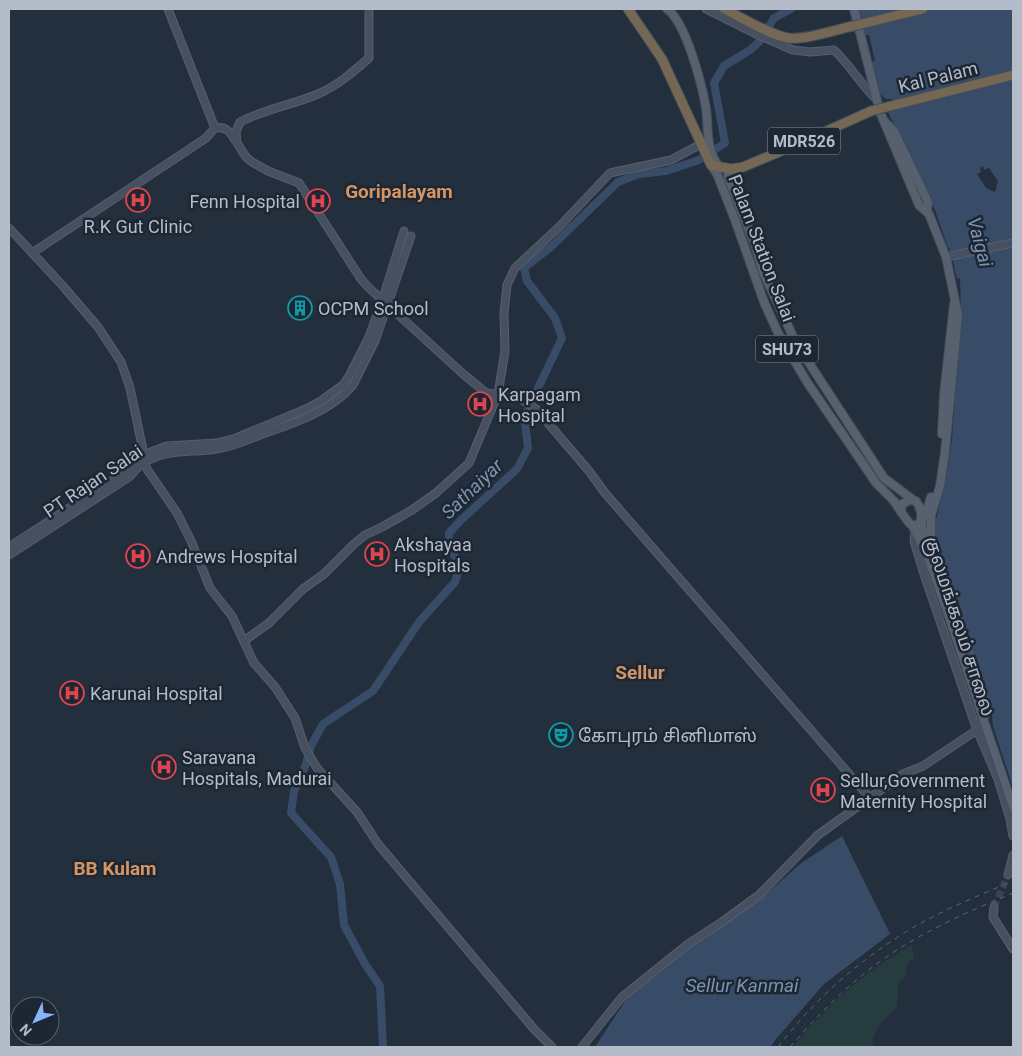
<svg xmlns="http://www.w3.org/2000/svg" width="1022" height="1056" viewBox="0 0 1022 1056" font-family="Roboto,'Noto Sans Tamil',sans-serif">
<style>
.green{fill:#263c3f}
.water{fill:#394c67;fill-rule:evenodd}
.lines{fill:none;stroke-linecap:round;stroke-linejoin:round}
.river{stroke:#394c67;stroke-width:8}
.secondary-tunnel{stroke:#3a4453;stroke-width:7;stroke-dasharray:7 3.5;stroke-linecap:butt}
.secondary-casing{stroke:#565f6c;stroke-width:9}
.primary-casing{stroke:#414a57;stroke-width:10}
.highway-casing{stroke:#434c59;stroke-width:11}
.secondary{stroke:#465061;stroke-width:7}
.primary{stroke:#56606e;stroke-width:8}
.highway{stroke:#746855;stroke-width:9}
.rail{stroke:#5a6575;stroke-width:1;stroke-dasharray:5 5;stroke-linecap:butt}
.primary-bridge-casing{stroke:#414a57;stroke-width:10;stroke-linecap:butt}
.highway-bridge-casing{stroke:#434c59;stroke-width:11;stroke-linecap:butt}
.primary-bridge{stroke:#56606e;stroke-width:8}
.highway-bridge{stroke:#746855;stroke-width:9}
.labels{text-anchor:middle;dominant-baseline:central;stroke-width:5;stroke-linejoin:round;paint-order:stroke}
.shield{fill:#1d2633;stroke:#878f9c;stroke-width:1}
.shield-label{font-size:16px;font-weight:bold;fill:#b4bcc9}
.street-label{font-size:18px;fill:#b4bcc9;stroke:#1d2633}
.poi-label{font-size:18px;fill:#b4bcc9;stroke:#1d2633;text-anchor:start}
.neighbourhood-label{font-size:19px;font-weight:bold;fill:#d59563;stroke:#1d2633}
.water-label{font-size:19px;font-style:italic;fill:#7c92b1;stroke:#1d2633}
</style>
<rect width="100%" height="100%" fill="#242f3e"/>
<path class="green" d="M912,945L914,959L908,962L905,978L898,984L897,1007C885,1019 871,1029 873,1047H793C826,1006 866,970 912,945Z"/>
<path class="water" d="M858,9H1013V788L993,726L992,715L988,702L938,553L935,535L936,520L947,472L952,439L961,312L960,278L957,279L951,252L947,245L935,210L888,112L894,110L892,99H886L878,92L871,62L875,61L869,35H865ZM983,166L984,170L989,168L998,181L995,192L986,188L977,174L981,172L980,168Z
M842,836L890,934L824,984L776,1039L770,1047H595L627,998L689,947L763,897L800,864Z"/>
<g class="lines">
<path class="river" d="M383,1047L380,986L365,964L344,925L340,884L331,857L291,813L294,791L305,767L311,746L323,724L373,691L419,622L455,582L460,566L449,546V533L461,520L517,469L528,448L525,422L527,411L562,338L555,318L527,281L524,268L552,246L618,182L639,174L666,171L699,160L725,143L714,83L724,66L750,50L760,41L774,18L791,9"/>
<path class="secondary-tunnel" d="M994,907L1008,875"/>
<g class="secondary-casing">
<path id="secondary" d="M369,9V58C353,72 337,86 318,94C292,105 265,109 240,122L236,132L237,143L246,157L252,162L268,171L299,183L361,279L368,287L462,373L485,392L492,394H510L521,399L536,409L589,471L605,493L869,797
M706,9L758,35L793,50L810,52L834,50C851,66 861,85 877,100
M215,128C226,126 230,132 235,140
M9,228L62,285L98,327L121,362L130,388L147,469L177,513L192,543L210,588L232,616L254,663L275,687L295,718L305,748L317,768L357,812L378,844L534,1029L552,1047
M32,253L182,154L206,138L215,128L168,9
M946,257L1013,243
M915,532L914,541L923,571L977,730L998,779L1010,819L1013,836
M9,547L125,472L143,455L167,446L217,443L236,438L306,409L321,401L343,385L349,376L369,337L382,301L404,231
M9,555L129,477C134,472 139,465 145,462C168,448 192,453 216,449C232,447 245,441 260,435C292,424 330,412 353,385L375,341L411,236
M244,641L269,623L303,589L324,574L354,544L365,535L382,527L412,510L436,493L469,463L498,394L505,351L504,313L507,285L515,268L559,227L610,173L671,160L701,144
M1008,875L1013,855
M994,907L993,917L1013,949
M582,1047L622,997L688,944L722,922L759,895L818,835L903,774L923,766L977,730C983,722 987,715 986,704L936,558C932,545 931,532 922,523"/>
</g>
<g class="primary-casing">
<path id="primary" d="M667,9C686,22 702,85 706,108C709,131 705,147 719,167L718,169
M854,9L880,112L919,205L929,214L946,257L958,315L945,452L940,486L932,512L930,515L922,518
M885,122L894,131L918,181L928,202L927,211
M711,165L717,174L735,220L764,302L778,333L807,382L848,442L876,483L894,501L901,512
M736,169L728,175L729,180L755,245L763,272L796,343L884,478L912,499
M942,434L944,394L954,304
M910,500L916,501C921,509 925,519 917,526L910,524L901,512L902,504Z
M922,514L927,510L931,497
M921,520L925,545
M912,525L925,549L948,614
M931,536V513"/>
</g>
<g class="highway-casing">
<path id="highway" d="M628,9L662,59L711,165L731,169L743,167L798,144L871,111
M724,9C741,17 770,35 788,38C806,40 834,30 853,26"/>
</g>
<use href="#secondary" class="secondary"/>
<use href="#primary" class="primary"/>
<use href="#highway" class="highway"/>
<path class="rail" d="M778,1047C814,1000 858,961 909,930C942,910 978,896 1013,881
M790,1047C817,1016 845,987 878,963C919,933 967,912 1013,893"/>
<g class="primary-bridge-casing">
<path id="primary-bridge" d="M948,614L1013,807"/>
</g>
<g class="highway-bridge-casing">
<path id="highway-bridge" d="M853,26L923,9
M871,111L1013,75"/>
</g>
<use href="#primary-bridge" class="primary-bridge"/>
<use href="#highway-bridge" class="highway-bridge"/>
</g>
<defs>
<g id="hospital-ring" transform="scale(1.25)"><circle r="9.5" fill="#1d2633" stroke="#e0444e" stroke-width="1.5"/><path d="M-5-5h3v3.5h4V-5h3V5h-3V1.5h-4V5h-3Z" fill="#e0444e"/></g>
<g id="building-ring" transform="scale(1.25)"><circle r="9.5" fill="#1d2633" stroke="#0f9aa8" stroke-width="1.5"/><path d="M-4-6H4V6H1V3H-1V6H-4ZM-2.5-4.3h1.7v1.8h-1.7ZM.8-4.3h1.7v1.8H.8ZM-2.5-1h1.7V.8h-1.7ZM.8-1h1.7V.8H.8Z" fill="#0f9aa8"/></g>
<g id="theatre-ring" transform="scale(1.25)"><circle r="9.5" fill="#1d2633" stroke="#0f9aa8" stroke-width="1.5"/><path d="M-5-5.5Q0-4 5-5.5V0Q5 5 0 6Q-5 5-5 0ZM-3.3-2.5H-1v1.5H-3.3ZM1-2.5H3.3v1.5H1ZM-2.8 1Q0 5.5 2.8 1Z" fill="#0f9aa8"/></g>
</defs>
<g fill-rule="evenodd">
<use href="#hospital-ring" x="138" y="200"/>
<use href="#hospital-ring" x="318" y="201"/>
<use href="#building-ring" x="300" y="308"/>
<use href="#hospital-ring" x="480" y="404"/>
<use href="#hospital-ring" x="377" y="554"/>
<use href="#hospital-ring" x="138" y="556"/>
<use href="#hospital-ring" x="72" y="693"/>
<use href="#theatre-ring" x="561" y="735"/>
<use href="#hospital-ring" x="164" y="767"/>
<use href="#hospital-ring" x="823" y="790"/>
</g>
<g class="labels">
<g class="shield">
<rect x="768" y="127.5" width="72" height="27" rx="4"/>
<rect x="756" y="335.5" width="62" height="27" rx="4"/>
</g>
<g class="shield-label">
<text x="804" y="141">MDR526</text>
<text x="787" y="349">SHU73</text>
</g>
<g class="street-label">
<text transform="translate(938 77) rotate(-14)">Kal Palam</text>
<text transform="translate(762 248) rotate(69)">Palam Station Salai</text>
<text transform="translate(93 481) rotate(-34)">PT Rajan Salai</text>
<text transform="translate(960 626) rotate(72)">குலமங்கலம் சாலை</text>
</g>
<g class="poi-label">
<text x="300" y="201" text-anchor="end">Fenn Hospital</text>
<text x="138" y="226" text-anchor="middle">R.K Gut Clinic</text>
<text x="318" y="308">OCPM School</text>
<text x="498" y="394">Karpagam<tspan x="498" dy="21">Hospital</tspan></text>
<text x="394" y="544">Akshayaa<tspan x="394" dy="21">Hospitals</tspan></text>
<text x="156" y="556">Andrews Hospital</text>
<text x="90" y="693">Karunai Hospital</text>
<text x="578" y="735">கோபுரம் சினிமாஸ்</text>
<text x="182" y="757">Saravana<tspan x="182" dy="21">Hospitals, Madurai</tspan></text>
<text x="840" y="780">Sellur,Government<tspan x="840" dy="21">Maternity Hospital</tspan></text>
</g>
<g class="neighbourhood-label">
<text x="399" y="191">Goripalayam</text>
<text x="640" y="672">Sellur</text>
<text x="115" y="868">BB Kulam</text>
</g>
<g class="water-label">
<text transform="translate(980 242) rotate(75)">Vaigai</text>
<text transform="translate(472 489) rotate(-44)">Sathaiyar</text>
<text x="742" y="985">Sellur Kanmai</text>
</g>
</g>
<rect width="1022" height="1056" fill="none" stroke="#b4bcc9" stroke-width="20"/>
<g transform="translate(35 1021) rotate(226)"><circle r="24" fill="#1d2633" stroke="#59626f"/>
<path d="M0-4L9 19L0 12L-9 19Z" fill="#8ab4f8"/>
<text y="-8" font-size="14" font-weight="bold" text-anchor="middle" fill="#b4bcc9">N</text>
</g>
</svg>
